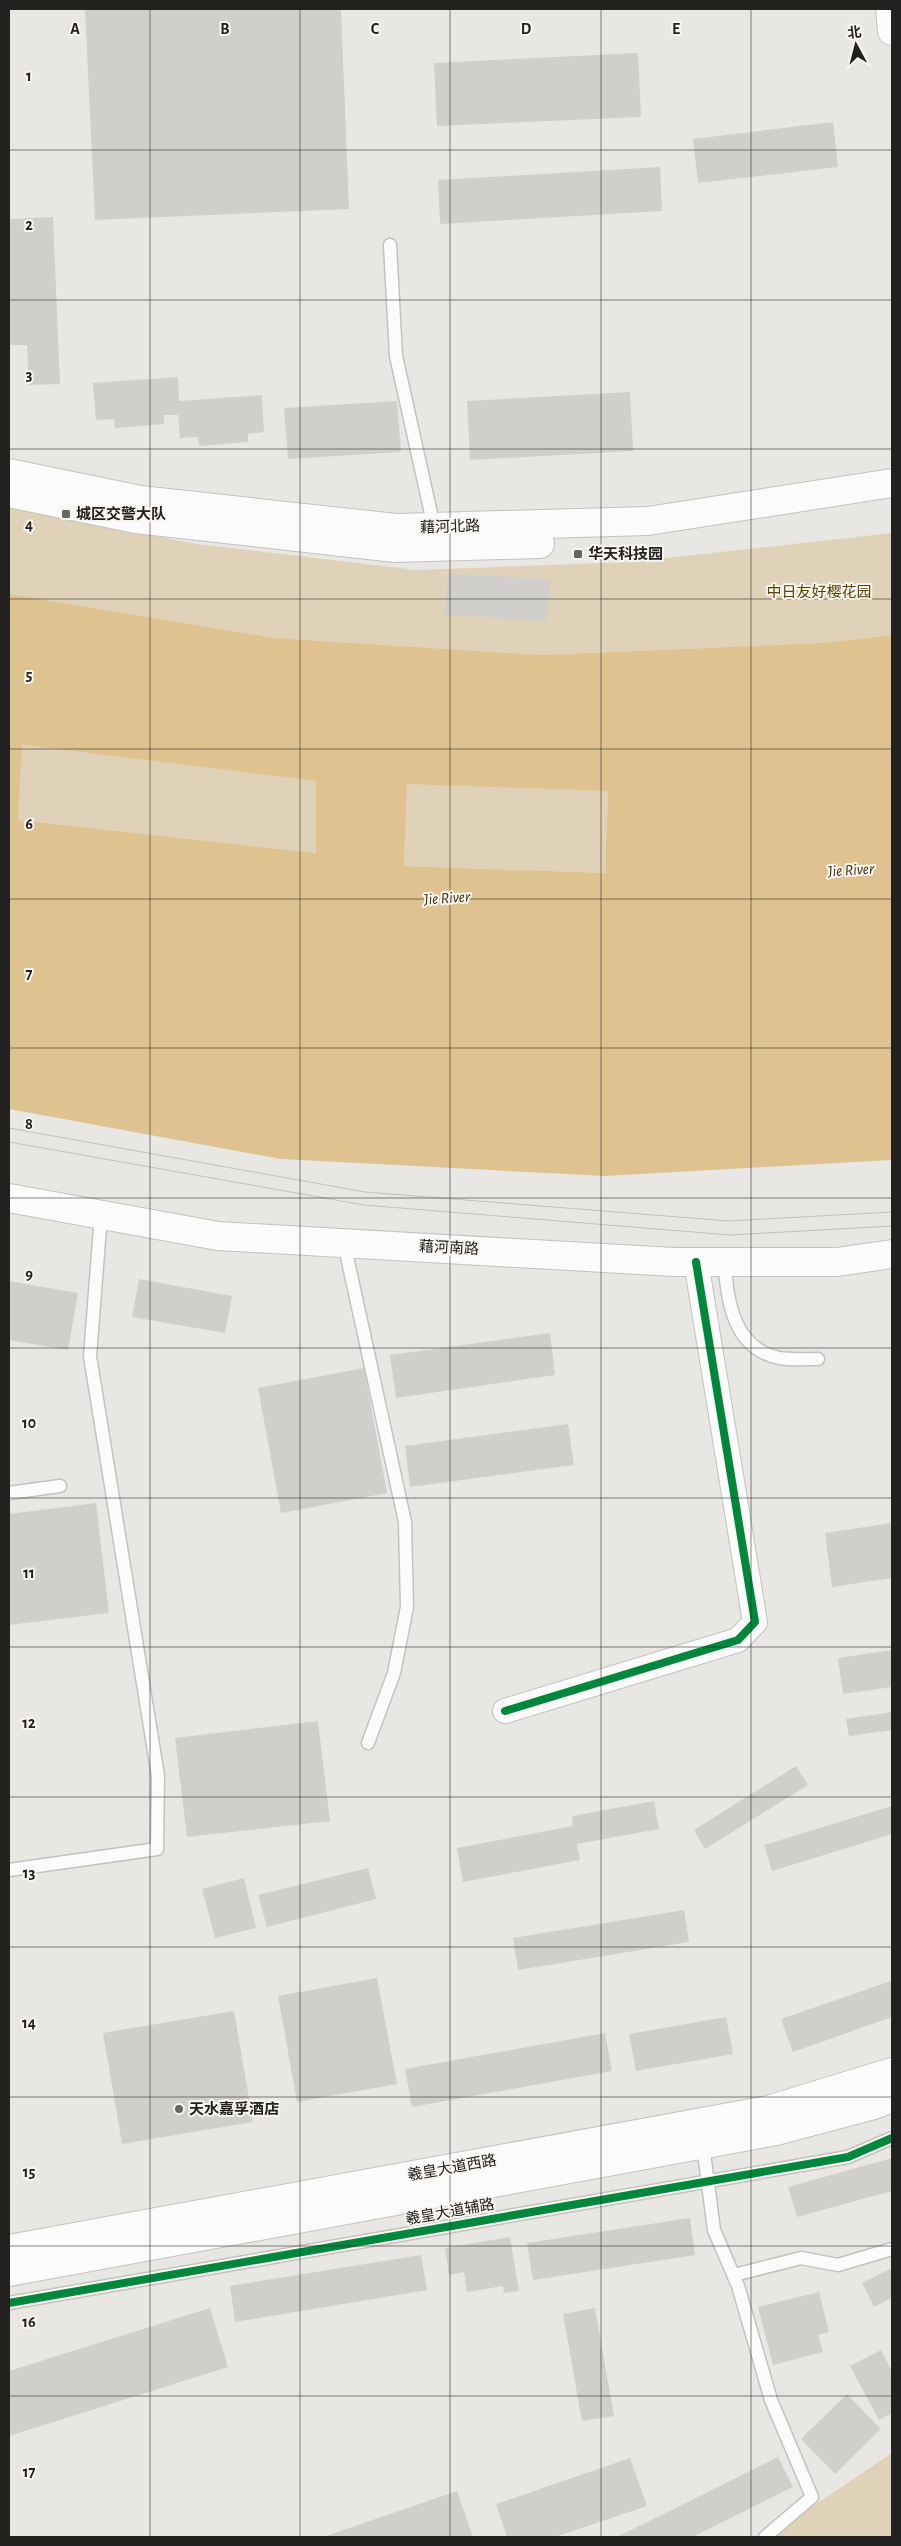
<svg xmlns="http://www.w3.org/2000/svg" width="901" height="2546" viewBox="0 0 901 2546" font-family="'Alegreya Sans','Noto Sans SC',sans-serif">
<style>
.green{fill:#dfd2b9}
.water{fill:#dec390;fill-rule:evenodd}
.building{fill:#d0cfcc}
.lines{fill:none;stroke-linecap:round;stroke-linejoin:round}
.lane-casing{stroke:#c4c2bf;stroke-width:15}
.street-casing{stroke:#c4c2bf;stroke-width:26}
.secondary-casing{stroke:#c4c2bf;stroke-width:30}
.primary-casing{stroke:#c4c2bf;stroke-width:30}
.lane{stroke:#fcfbfb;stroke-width:12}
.street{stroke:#fcfbfb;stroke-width:24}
.secondary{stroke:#fcfbfb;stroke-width:28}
.primary{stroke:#fcfbfb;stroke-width:28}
.tram{stroke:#c0c0bf;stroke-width:1}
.cycleway-casing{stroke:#f8f5ef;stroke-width:11}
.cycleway{stroke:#00873e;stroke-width:8}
.grid{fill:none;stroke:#22211f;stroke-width:1;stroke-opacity:0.55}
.poi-dot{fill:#686664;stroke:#f8f5ef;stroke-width:2}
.labels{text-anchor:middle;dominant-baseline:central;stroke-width:4;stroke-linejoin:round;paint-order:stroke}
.poi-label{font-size:15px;font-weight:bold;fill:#22211f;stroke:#f8f5ef;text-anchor:start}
.street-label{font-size:15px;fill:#22211f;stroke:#f8f5ef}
.park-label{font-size:15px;fill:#5b4206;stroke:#f8f5ef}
.water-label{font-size:16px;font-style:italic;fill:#3d2d0d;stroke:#f8f5ef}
.grid-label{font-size:16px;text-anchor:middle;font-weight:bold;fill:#22211f;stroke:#f8f5ef;stroke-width:4;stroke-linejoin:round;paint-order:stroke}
</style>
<rect width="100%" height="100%" fill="#e9e7e3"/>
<path class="green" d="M9,507L196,544L417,570L630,562L892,533V635L820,643L542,655L276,638L9,594Z
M21,745L317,781L316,853L18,820Z
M407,783L608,791L605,873L404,866Z
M892,2453V2537H767Z"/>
<path class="water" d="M9,594L276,638L542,655L820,643L892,635V1160L604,1176L281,1159L9,1109ZM22,745L316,781V853L18,820ZM407,784L608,791L605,873L404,866Z"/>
<path class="building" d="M85,9H341L349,209L95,220Z
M638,53L641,117L437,126L434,63Z
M833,122L838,167L698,183L693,139Z
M660,167L662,211L440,224L438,180Z
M53,217L60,384L29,385L27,345H9V219Z
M178,377L179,401L262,395L264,432L248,434V442L199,446L198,437L180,438L178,415H164V424L115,428L114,419L96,420L93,383Z
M630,392L633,451L470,460L467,401Z
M397,401L401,452L288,459L284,408Z
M448,573L550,579L547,621L445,615Z
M139,1279L232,1296L225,1333L132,1317Z
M9,1281L78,1293L68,1350L9,1340Z
M550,1333L555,1375L396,1398L390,1355Z
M364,1368L387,1493L281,1513L258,1388Z
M568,1424L574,1465L410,1487L405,1446Z
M96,1503L109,1613L9,1625V1514Z
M892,1523V1578L832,1587L825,1533Z
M892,1650V1687L843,1694L838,1658Z
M892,1712V1730L849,1736L846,1719Z
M318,1721L330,1821L187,1837L175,1738Z
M796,1766L808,1785L705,1849L694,1830Z
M654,1801L659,1829L577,1844L580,1860L463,1882L457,1848L573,1826L572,1816Z
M892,1806V1834L772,1871L764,1845Z
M368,1868L376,1899L267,1927L258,1895Z
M244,1878L256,1928L215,1938L202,1889Z
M684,1910L689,1942L518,1970L513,1938Z
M377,1978L397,2084L297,2102L278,1996Z
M891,1981L892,2017L793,2052L781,2019Z
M234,2011L253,2122L122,2144L103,2033Z
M726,2017L733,2054L636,2071L629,2034Z
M605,2033L612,2071L412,2107L405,2069Z
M892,2158V2191L797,2217L788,2187Z
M690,2218L695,2255L533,2280L527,2243Z
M510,2237L519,2291L504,2293L503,2286L467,2292L464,2272L449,2275L445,2248Z
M421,2255L427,2290L235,2322L230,2286Z
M892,2268V2298L874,2307L862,2283Z
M819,2292L829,2332L818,2335L823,2352L773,2365L758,2307Z
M210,2308L228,2367L9,2436V2371Z
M595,2308L614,2416L582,2421L563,2314Z
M881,2350L892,2372V2413L879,2420L850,2366Z
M847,2394L881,2429L835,2474L801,2439Z
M778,2457L793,2487L693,2537H617Z
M630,2458L647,2506L555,2537H507L496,2504Z
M457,2491L473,2537H323Z"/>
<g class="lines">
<g class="lane-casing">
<path id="lane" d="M390,245L396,356L434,527
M344,1243L405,1522L407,1607L394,1673L368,1743
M724,1262C728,1300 732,1348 779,1358C791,1360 805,1359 818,1359
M9,1493L60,1486
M9,1870L157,1849L158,1776L90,1356L101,1215
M703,2145L714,2230L738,2286L771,2400L812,2497L765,2537
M734,2275L801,2258L838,2265L892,2249
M9,2303L848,2157L892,2138"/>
</g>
<g class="street-casing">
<path id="street" d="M505,1711L738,1640L755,1622L696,1262"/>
</g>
<g class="secondary-casing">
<path id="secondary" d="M890,9L892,31
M9,473L140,500L396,528L648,521L892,483
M9,493L136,519L395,548L540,544
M9,1198L218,1236L674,1262H837L892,1254"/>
</g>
<g class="primary-casing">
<path id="primary" d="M9,2249L768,2110L892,2072
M9,2272L776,2131L874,2105L892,2098"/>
</g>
<use href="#lane" class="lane"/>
<use href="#street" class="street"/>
<use href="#secondary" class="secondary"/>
<use href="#primary" class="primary"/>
<path class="tram" d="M9,1128L365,1192L729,1221L892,1212
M9,1142L364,1205L730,1235L892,1226"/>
<g class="cycleway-casing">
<path id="cycleway" d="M505,1711L738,1640L755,1622L696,1262
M9,2303L848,2157L892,2138"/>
</g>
<use href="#cycleway" class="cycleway"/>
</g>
<path class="grid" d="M150,9V2537M300,9V2537M450,9V2537M601,9V2537M751,9V2537M9,150H892M9,300H892M9,449H892M9,599H892M9,749H892M9,899H892M9,1048H892M9,1198H892M9,1348H892M9,1498H892M9,1647H892M9,1797H892M9,1947H892M9,2097H892M9,2246H892M9,2396H892"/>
<g class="poi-dot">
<rect x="61" y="509" width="10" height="10" rx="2.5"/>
<rect x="573" y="549" width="10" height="10" rx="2.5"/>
<circle cx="179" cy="2109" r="5"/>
</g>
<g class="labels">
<g class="poi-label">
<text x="76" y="514">城区交警大队</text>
<text x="588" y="554">华天科技园</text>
<text x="189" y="2109">天水嘉孚酒店</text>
</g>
<g class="street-label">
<text transform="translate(450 527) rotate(-2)">藉河北路</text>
<text transform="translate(449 1248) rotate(3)">藉河南路</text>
<text transform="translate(452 2168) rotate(-10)">羲皇大道西路</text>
<text transform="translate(450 2212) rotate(-10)">羲皇大道辅路</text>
</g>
<g class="park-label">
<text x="819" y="592">中日友好樱花园</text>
</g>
<g class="water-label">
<text transform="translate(851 870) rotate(-4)">Jie River</text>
<text transform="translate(447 898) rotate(-4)">Jie River</text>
</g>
</g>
<g class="grid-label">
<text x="75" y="34">A</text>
<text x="225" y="34">B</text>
<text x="375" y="34">C</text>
<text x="526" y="34">D</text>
<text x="676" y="34">E</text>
<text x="29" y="81">1</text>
<text x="29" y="230">2</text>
<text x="29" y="380">3</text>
<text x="29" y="530">4</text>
<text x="29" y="680">5</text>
<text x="29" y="829">6</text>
<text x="29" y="979">7</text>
<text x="29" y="1129">8</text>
<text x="29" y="1279">9</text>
<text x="29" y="1428">10</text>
<text x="29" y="1578">11</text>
<text x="29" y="1728">12</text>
<text x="29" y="1878">13</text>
<text x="29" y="2028">14</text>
<text x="29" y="2177">15</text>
<text x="29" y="2327">16</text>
<text x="29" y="2477">17</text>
</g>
<rect width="901" height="2546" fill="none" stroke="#22211f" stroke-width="20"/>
<g transform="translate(856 45) rotate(353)" stroke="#f8f5ef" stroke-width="4" paint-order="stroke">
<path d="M0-4L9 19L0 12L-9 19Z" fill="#22211f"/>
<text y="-8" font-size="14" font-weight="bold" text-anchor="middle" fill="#22211f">北</text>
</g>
</svg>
